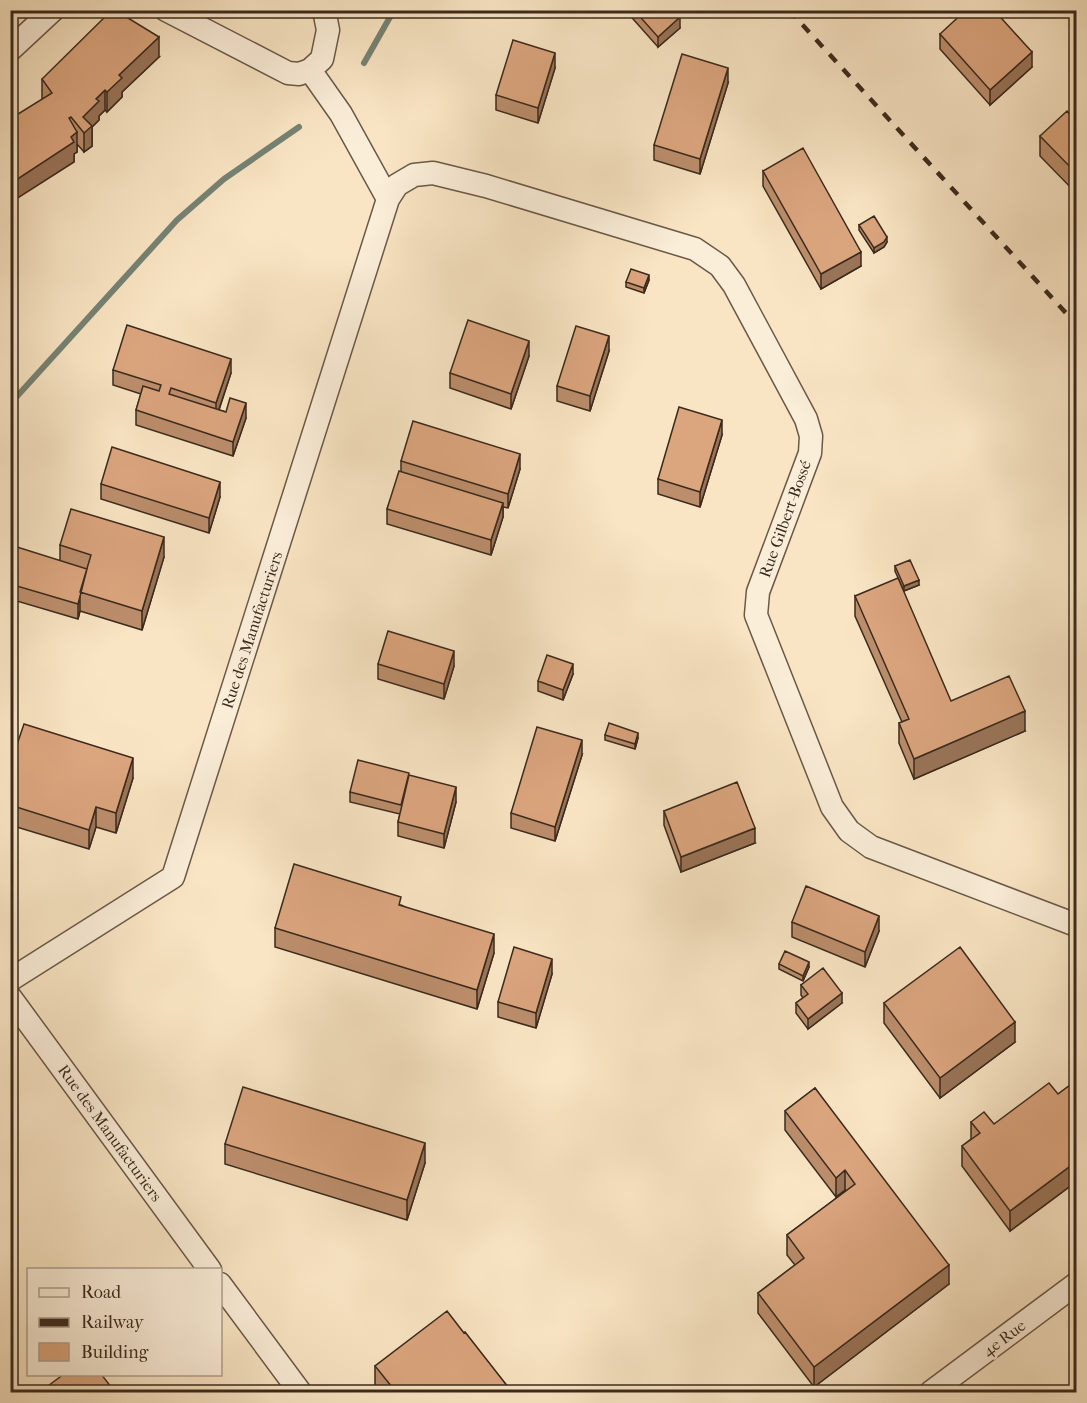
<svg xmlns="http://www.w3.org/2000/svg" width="1087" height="1403" viewBox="0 0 1087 1403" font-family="'IM FELL French Canon',serif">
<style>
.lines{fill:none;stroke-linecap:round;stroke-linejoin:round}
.stream{stroke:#768375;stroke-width:6}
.minor-casing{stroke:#6a5947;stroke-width:25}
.minor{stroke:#fbeed9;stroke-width:22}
.rail{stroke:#3a2a1d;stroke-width:4.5;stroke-dasharray:10 10;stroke-linecap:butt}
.wall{fill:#bc8e6c;stroke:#3a2a1d;stroke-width:1.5}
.shaded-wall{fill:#997458;stroke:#3a2a1d;stroke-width:1.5}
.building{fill:#dba57e;stroke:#3a2a1d;stroke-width:1.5}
.labels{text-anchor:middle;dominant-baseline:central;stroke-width:5;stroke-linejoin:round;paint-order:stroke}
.street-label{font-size:16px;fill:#3a2a1d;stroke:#fbeed9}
</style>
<rect width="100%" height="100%" fill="#f9e5c4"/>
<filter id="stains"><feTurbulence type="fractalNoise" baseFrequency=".00333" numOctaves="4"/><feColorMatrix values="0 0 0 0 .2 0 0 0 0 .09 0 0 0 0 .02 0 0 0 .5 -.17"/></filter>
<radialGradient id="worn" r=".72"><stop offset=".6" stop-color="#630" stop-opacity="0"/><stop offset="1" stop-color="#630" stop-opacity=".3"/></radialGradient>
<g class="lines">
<path class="stream" d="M364,63L394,10
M10,404L177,220L224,179L299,127"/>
<g class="minor-casing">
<path id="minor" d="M166,10L288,73L299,74L310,70L322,59L328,30L324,10
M10,50L53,10
M310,70L341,114L388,199
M10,980L173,877L388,199L397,185L414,175L433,173L486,186L695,249L720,266L734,285L806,419L811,436L810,453L758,592L756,615L832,807L849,831L871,847L1076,925
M10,997L210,1270
M220,1284L300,1392
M931,1392L1076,1284"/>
</g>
<use href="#minor" class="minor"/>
<path class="rail" d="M789,10L1076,324"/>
</g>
<path class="wall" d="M625,10H674L680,28L658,47Z
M940,34L1032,67L990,105L940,49Z
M159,57L122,92V97L107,112L105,110L99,116V120L92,127V146L84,152L77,144V152L74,154V162L42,99V79Z
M555,68L538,123L496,110V95Z
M728,83L700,174L654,160V145Z
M1077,122V194L1040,156V136Z
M763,171L861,266L821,289L763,186Z
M859,225L887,242L884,247L874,253L859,230Z
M649,280L644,293L626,287V282Z
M609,351L590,411L557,401V386Z
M529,356L511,409L450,388V373Z
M113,370L231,373L219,410L246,418L233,456L136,425V410L141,394L113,385Z
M722,435L700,507L658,494V479Z
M401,461L520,469L508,508L503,507V517L491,555L387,524V509L401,472Z
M101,484L220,497L209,533L101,499Z
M60,545L164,557L142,630L80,611L78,619L10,599V549L60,561Z
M895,566L919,585L904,591L895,571Z
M855,596L951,701L1025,731L914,779L899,743V723L902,722L855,616Z
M378,664L454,666L444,699L378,679Z
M573,674L563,700L538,691V681Z
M605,735L638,738L635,749L605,740Z
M582,755L555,841L511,828V813Z
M10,765L133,778L116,833L96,827L89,849L10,825Z
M409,777L456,802L444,848L398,836V822L400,814L350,802V792Z
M664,811L755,843L681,872L664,825Z
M401,905L494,953L477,1009L275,947V928Z
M792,922L879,931L865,967L792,937Z
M779,964L809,967L803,981L779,969Z
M552,974L536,1028L498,1017V1002Z
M801,985L842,1003L808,1029L796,1013V1003L803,998L801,995Z
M884,1003L1015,1042L940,1098L884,1023Z
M1077,1080V1181L1010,1231L962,1166V1146L971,1139V1122L994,1124L1058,1094Z
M815,1088L949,1284L814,1387L758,1313V1293L795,1265L787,1255V1235L846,1191L845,1190L836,1197L785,1130V1111Z
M225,1144L425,1163L407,1220L225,1164Z
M464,1333L512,1392H381L375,1385V1366Z
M1077,1366V1392H1076L1071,1385V1370Z"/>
<path class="shaded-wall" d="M680,17V28L658,47V37Z
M159,37V57L122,92V97L107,112V92L119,75Z
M1032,52V67L990,105V90Z
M555,53V68L538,123V108Z
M728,68V83L700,174V159Z
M105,90V110L99,116V120L92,127V146L84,152V133L83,117L96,99Z
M77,132V152L74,154V162L10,203V184Z
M887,237V242L884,247L874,253V248Z
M861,252V266L821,289V274Z
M649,275V280L644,293V288Z
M609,336V351L590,411V396Z
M529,341V356L511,409V394Z
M231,359V373L216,418V403Z
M246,403V418L233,456V442Z
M722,420V435L700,507V492Z
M520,454V469L508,508V494Z
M220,482V497L209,533V518Z
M503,503V517L491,555V540Z
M164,537V557L142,630V611Z
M919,580V585L904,591V586Z
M80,596V611L78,619V604Z
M454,651V666L444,699V684Z
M573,664V674L563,700V690Z
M1025,711V731L914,779V759Z
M638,733V738L635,749V744Z
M582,740V755L555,841V827Z
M133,758V778L116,833V813Z
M456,787V802L444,848V834Z
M96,807V827L89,849V830Z
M755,828V843L681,872V857Z
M879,916V931L865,967V952Z
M494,934V953L477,1009V990Z
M552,959V974L536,1028V1013Z
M809,962V967L803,981V976Z
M842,993V1003L808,1029V1019Z
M1015,1022V1042L940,1098V1078Z
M425,1143V1163L407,1220V1200Z
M1077,1161V1181L1010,1231V1211Z
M845,1170V1190L836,1197V1178Z
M949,1265V1284L814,1387V1367Z"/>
<path class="building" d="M112,10H115L159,37L119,75L122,78L107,92L105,90L96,99L99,101L83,117L92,126L84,133L71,117L69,118L77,132L71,137L74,142L10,184V119L52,93L42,79Z
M634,10H674L680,17L658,37Z
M966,10H994L1032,52L990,90L940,34Z
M513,40L555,53L538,108L496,95Z
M682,54L728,68L700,159L654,145Z
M1067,111L1077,122V174L1040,136Z
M803,148L861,252L821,274L763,171Z
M874,216L887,237L884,242L874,248L859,225Z
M631,269L649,275L644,288L626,282Z
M468,320L529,341L511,394L450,373Z
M127,325L231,359L216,403L171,388L169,394L226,412L230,398L246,403L233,442L136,410L143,386L159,391L161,385L113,370Z
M576,326L609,336L590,396L557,386Z
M679,407L722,420L700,492L658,479Z
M413,421L520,454L508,494L401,461Z
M112,447L220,482L209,518L101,484Z
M399,471L503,503L491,540L387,509Z
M71,509L164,537L142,611L80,592L91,555L60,545Z
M17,547L87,569L78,604L10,584V549L16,551Z
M910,560L919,580L904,586L895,566Z
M898,578L951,701L1009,676L1025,711L914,759L899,723L909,719L855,596Z
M388,631L454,651L444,684L378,664Z
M547,655L573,664L563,690L538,681Z
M609,723L638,733L635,744L605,735Z
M24,724L133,758L116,813L96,807L89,830L10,805V765Z
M537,727L582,740L555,827L511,813Z
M358,760L409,773L401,805L350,792Z
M409,775L456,787L444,834L398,822Z
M737,782L755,828L681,857L664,811Z
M294,864L401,897L399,905L494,934L477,990L275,928Z
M806,886L879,916L865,952L792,922Z
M514,947L552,959L536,1013L498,1002Z
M960,947L1015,1022L940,1078L884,1003Z
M785,951L809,962L803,976L779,964Z
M823,968L842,993L808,1019L796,1003L808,994L801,985Z
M1077,1080V1161L1010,1211L962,1146L980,1133L971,1122L984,1112L994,1124L1049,1083L1058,1094Z
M243,1087L425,1143L407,1200L225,1144Z
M815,1088L949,1265L814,1367L758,1293L804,1258L787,1235L855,1184L845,1170L836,1178L785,1111Z
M447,1311L464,1333L465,1332L512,1392H396L375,1366Z
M1077,1366V1378L1071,1370Z
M64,1374H101L115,1392H40Z"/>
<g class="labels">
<g class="street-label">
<text transform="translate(785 519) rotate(-70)">Rue Gilbert-Bossé</text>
<text transform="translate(252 630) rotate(-72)">Rue des Manufacturiers</text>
<text transform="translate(110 1133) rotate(54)">Rue des Manufacturiers</text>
<text transform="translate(1004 1338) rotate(-37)">4e Rue</text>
</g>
</g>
<rect width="1087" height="1403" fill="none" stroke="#f9e5c4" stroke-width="36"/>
<rect x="12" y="12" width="1063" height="1379" fill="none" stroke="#3a2a1d" stroke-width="3"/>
<rect x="18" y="18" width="1051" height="1367" fill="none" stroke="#3a2a1d" stroke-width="1.5"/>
<rect x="27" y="1268" width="195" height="108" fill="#fbeed9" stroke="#aea08e" stroke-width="1.5"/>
<rect x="39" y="1288" width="30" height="9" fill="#fbeed9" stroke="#aea08e" stroke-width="1.5"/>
<text x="81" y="1298" font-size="18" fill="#3a2a1d">Road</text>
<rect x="39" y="1318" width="30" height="9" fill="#3a2a1d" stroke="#aea08e" stroke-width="1.5"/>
<text x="81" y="1328" font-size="18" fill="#3a2a1d">Railway</text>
<rect x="39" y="1343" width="30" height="18" fill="#dba57e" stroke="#aea08e" stroke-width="1.5"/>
<text x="81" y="1358" font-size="18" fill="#3a2a1d">Building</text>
<rect width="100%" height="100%" filter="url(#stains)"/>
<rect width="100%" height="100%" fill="url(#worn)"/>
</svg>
